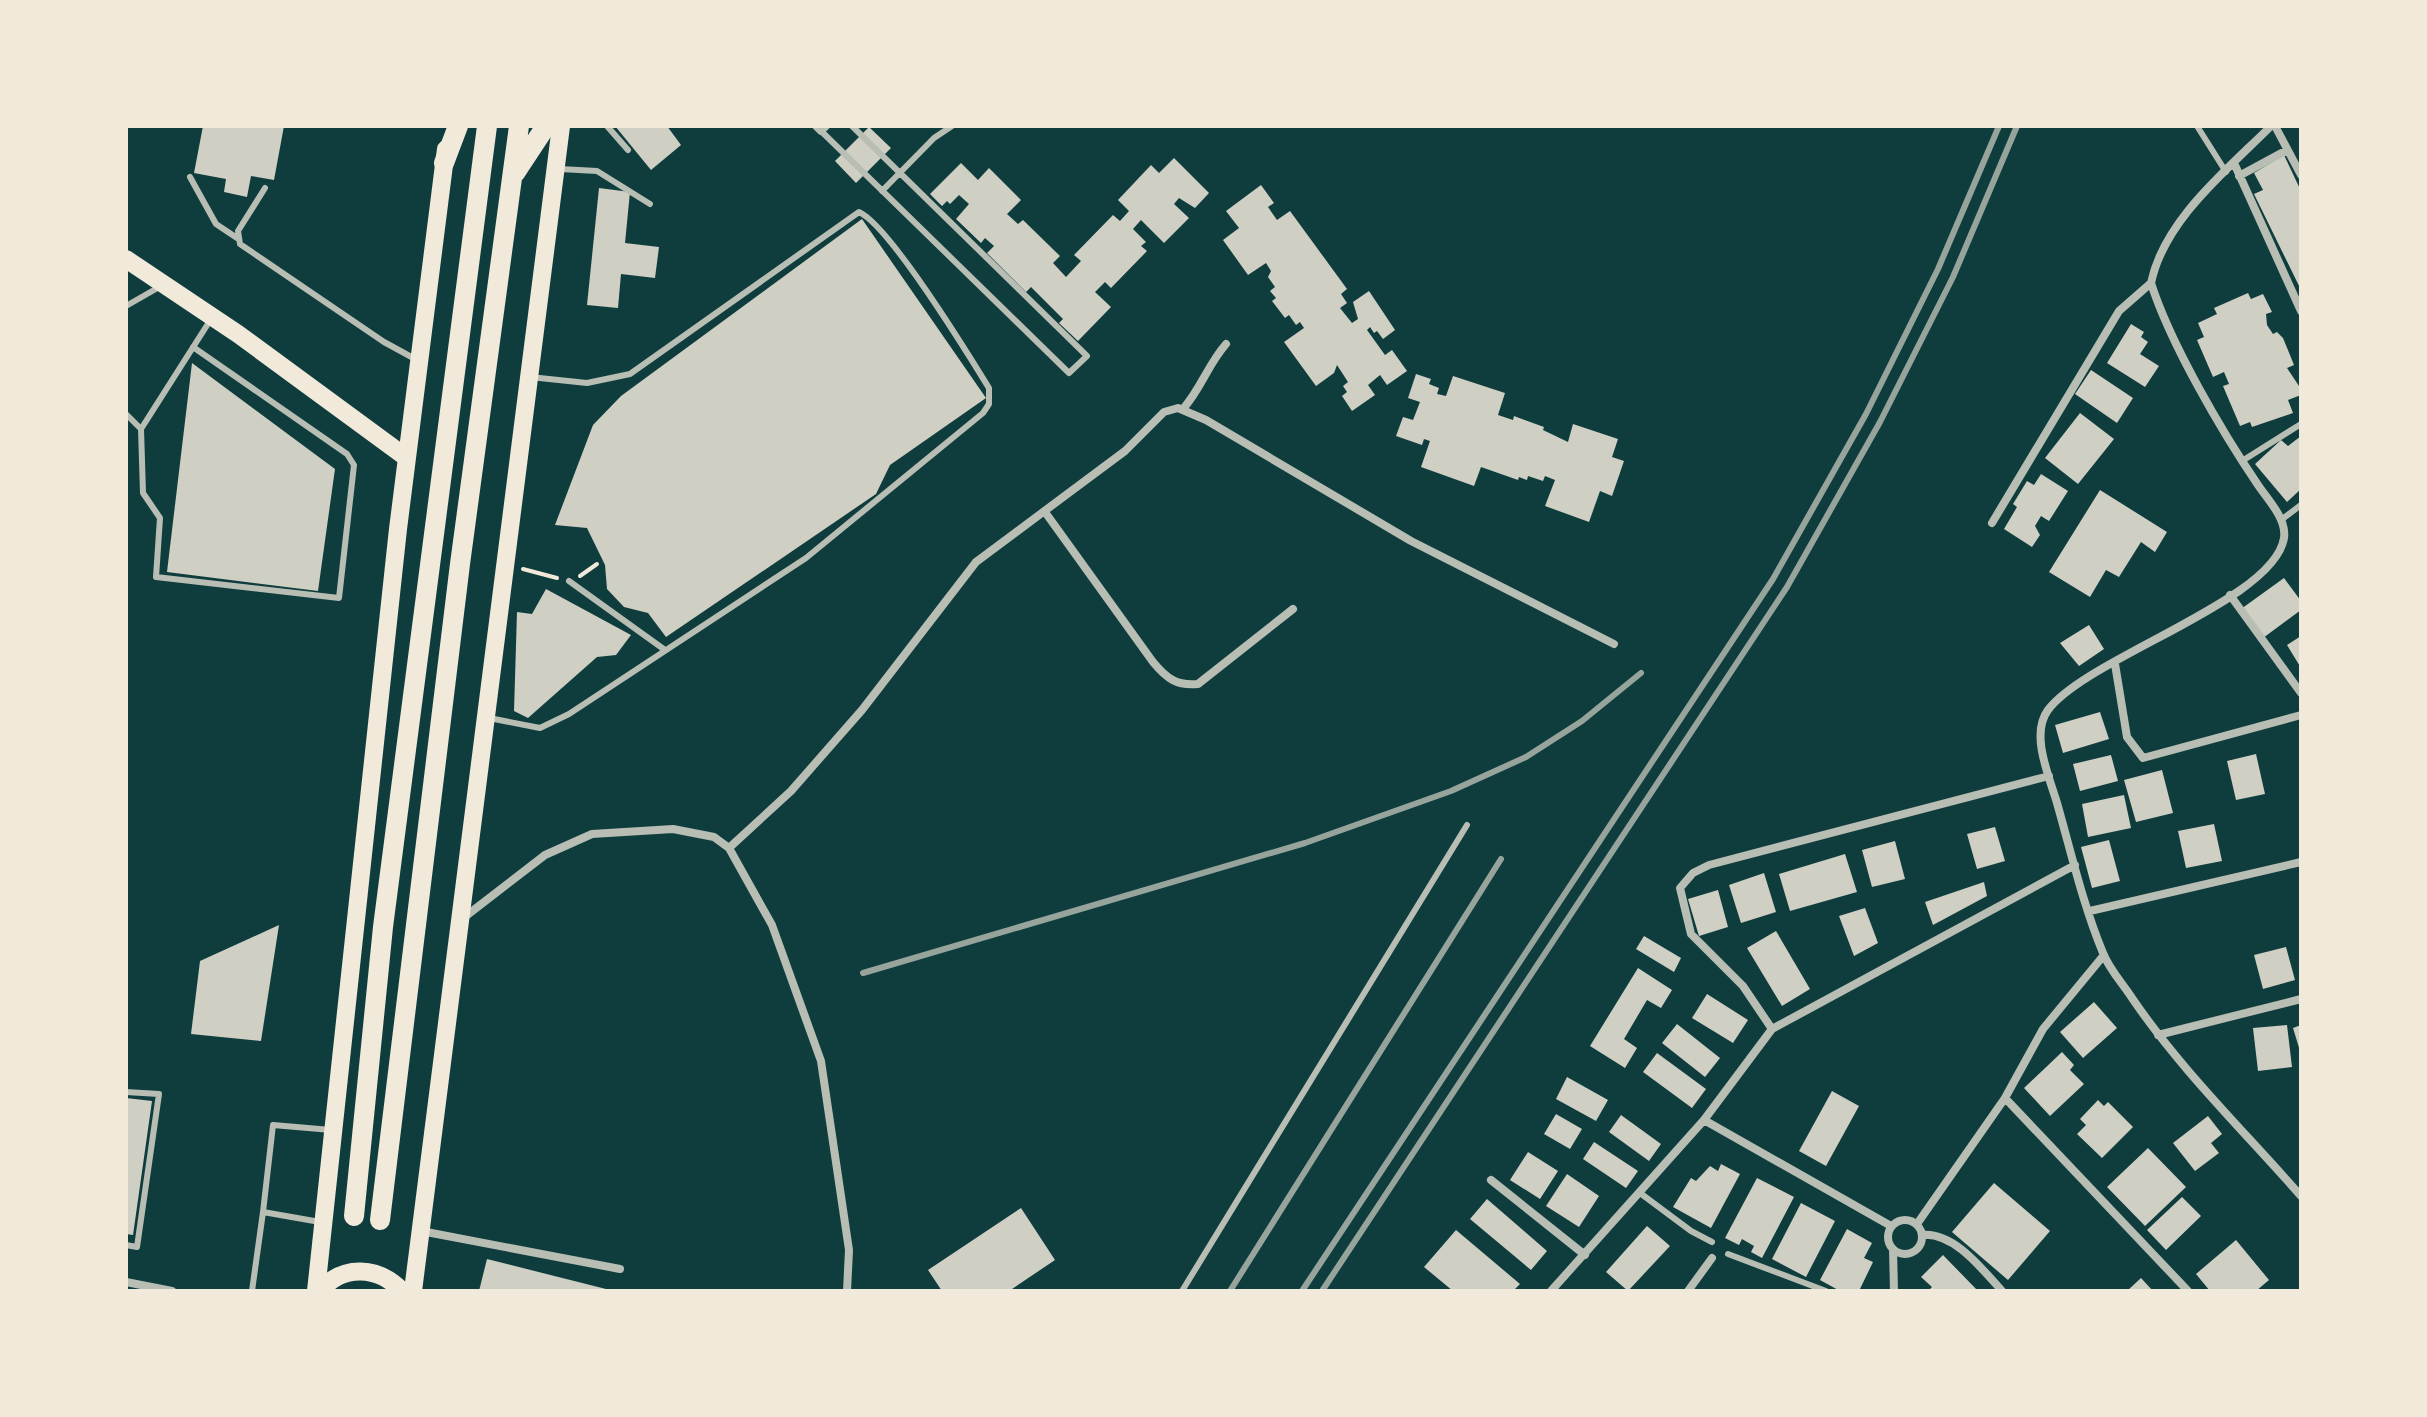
<svg xmlns="http://www.w3.org/2000/svg" width="2427" height="1417" viewBox="0 0 2427 1417" font-family="'Sofia Sans Condensed',sans-serif">
<style>
.building{fill:#cfcfc3}
.lines{fill:none;stroke-linecap:round;stroke-linejoin:round}
.path{stroke:#f1e9da;stroke-width:4}
.service{stroke:#b8beb3;stroke-width:6}
.minor{stroke:#b8beb3;stroke-width:8}
.primary{stroke:#f1e9da;stroke-width:18}
.trunk{stroke:#f1e9da;stroke-width:20}
.rail{stroke:#97a49c;stroke-width:6}
</style>
<rect width="100%" height="100%" fill="#0f3d3e"/>
<path class="building" d="M203,126H284L274,180L251,176L247,197L224,192L226,179L194,173Z
M615,126H667L681,145L651,170Z
M869,127L891,148L856,183L835,161Z
M2284,155L2301,191V290L2254,194L2263,190L2254,173Z
M1174,158L1209,193L1195,208L1179,198L1174,204L1189,218L1164,243L1141,220L1133,229L1146,242L1141,246L1147,251L1111,288L1105,282L1095,292L1111,307L1078,341L1059,323L1063,319L1031,287L1026,292L987,253L994,246L985,238L981,243L956,219L969,204L959,195L950,204L947,201L942,206L930,194L961,163L978,180L989,168L1021,200L1007,214L1018,224L1023,220L1060,256L1053,263L1066,277L1081,261L1074,255L1113,215L1120,221L1129,211L1118,200L1151,165L1159,173Z
M1261,185L1274,203L1268,207L1277,220L1290,211L1347,289L1341,294L1347,303L1340,308L1352,323L1358,319L1353,302L1369,291L1395,330L1383,339L1377,331L1374,333L1370,327L1367,330L1385,355L1392,350L1407,371L1387,385L1380,375L1368,385L1375,395L1352,411L1342,396L1347,392L1343,386L1348,382L1337,365L1334,373L1316,386L1284,342L1304,328L1300,322L1296,325L1289,315L1285,318L1272,301L1276,298L1270,291L1275,287L1268,277L1271,271L1266,263L1248,275L1223,240L1239,228L1226,211Z
M599,188L630,192L625,243L659,247L655,278L621,274L618,308L587,305Z
M862,219L986,398L890,465L876,494L666,637L648,613L624,607L607,589L605,565L587,528L555,525L593,425L621,396Z
M2248,293L2251,299L2263,294L2272,312L2266,314L2267,325L2273,334L2277,332L2283,338L2294,365L2287,368L2301,389V395L2288,400L2293,413L2252,427L2250,422L2240,426L2223,386L2229,384L2224,372L2213,377L2197,340L2204,337L2198,323L2217,314L2214,308Z
M2131,324L2144,332L2141,337L2148,342L2140,354L2159,366L2145,387L2107,363Z
M192,363L335,469L318,591L167,572Z
M2091,370L2133,398L2117,423L2075,394Z
M1416,374L1431,379L1429,384L1439,388L1437,394L1446,396L1453,376L1505,393L1498,415L1513,420L1514,416L1544,427L1543,430L1568,442L1573,424L1618,439L1612,457L1624,461L1612,496L1600,491L1589,522L1545,506L1555,480L1545,476L1543,481L1528,476L1527,480L1519,477L1518,480L1481,467L1474,486L1421,467L1430,441L1424,439L1422,445L1396,436L1403,417L1413,420L1420,402L1408,398Z
M2080,413L2114,439L2078,484L2045,458Z
M2301,436V489L2287,502L2255,464L2281,440L2288,446Z
M2041,474L2068,491L2049,521L2041,516L2035,526L2040,535L2032,547L2004,529L2017,507L2013,504L2027,481L2034,485Z
M2100,490L2167,532L2155,552L2141,542L2119,577L2106,570L2090,597L2049,572Z
M2284,578L2301,601V610L2263,638L2241,609Z
M546,589L631,635L616,655L597,657L528,718L514,711L517,612L532,614Z
M2089,625L2104,649L2079,666L2060,643Z
M2301,636V668L2287,645Z
M2100,712L2109,739L2063,753L2055,725Z
M2256,754L2265,794L2236,800L2227,761Z
M2111,755L2118,781L2080,791L2073,764Z
M2162,770L2173,813L2136,822L2124,780Z
M2124,795L2131,828L2088,837L2082,804Z
M2214,824L2222,861L2186,868L2178,831Z
M1995,827L2005,861L1977,869L1967,834Z
M2109,840L2120,881L2092,888L2081,847Z
M1895,841L1905,879L1872,887L1862,850Z
M1845,854L1857,892L1790,911L1779,874Z
M1764,873L1776,912L1741,923L1729,885Z
M1984,882L1987,896L1933,925L1925,902Z
M1718,890L1728,927L1699,936L1688,899Z
M1865,908L1878,943L1854,956L1839,916Z
M279,925L261,1041L191,1034L200,961Z
M1776,931L1810,989L1782,1006L1747,948Z
M1644,936L1681,958L1674,972L1636,949Z
M2286,947L2295,980L2263,989L2254,955Z
M1638,968L1672,990L1661,1008L1647,1000L1624,1039L1637,1048L1625,1068L1590,1046Z
M1707,994L1748,1020L1733,1043L1692,1018Z
M2094,1002L2117,1028L2083,1058L2060,1032Z
M1677,1024L1720,1058L1705,1077L1662,1043Z
M2287,1025L2292,1067L2258,1071L2253,1028Z
M2301,1025V1051H2300L2293,1028Z
M2062,1052L2074,1065L2070,1070L2084,1084L2050,1116L2024,1088Z
M1657,1053L1706,1089L1692,1108L1643,1072Z
M1567,1077L1608,1100L1596,1121L1556,1099Z
M1832,1091L1859,1106L1826,1166L1799,1151Z
M126,1098L152,1101L133,1235L126,1234Z
M2098,1100L2104,1106L2108,1102L2133,1127L2102,1158L2077,1134L2086,1125L2080,1119Z
M1556,1114L1582,1129L1570,1149L1544,1134Z
M1621,1115L1661,1144L1649,1161L1609,1132Z
M2208,1116L2222,1134L2211,1143L2219,1153L2195,1171L2173,1143Z
M1594,1142L1638,1171L1626,1188L1583,1159Z
M2148,1148L2186,1187L2145,1226L2107,1187Z
M1528,1152L1558,1171L1540,1199L1510,1180Z
M1721,1164L1740,1174L1711,1228L1673,1207L1691,1178L1696,1181L1710,1166L1718,1171Z
M1567,1174L1599,1196L1579,1227L1546,1206Z
M1757,1178L1794,1197L1762,1258L1751,1252L1754,1246L1742,1239L1739,1245L1725,1238Z
M1994,1183L2050,1231L2008,1280L1952,1232Z
M2182,1197L2201,1216L2166,1250L2147,1230Z
M1487,1199L1547,1251L1531,1270L1470,1219Z
M1801,1203L1835,1221L1806,1277L1772,1259Z
M1021,1208L1055,1260L1009,1291H942L928,1270Z
M1647,1226L1670,1246L1628,1291L1606,1272Z
M1847,1229L1872,1243L1864,1258L1873,1262L1859,1291H1840L1820,1280Z
M1456,1230L1520,1284L1513,1291H1453L1424,1267Z
M2236,1240L2269,1280L2256,1291H2210L2196,1274Z
M1943,1255L1978,1291H1928L1932,1287L1921,1277Z
M487,1259L610,1290L609,1291H479Z
M2141,1278L2153,1291H2127Z"/>
<g class="lines">
<path class="path" d="M523,569L557,578
M580,576L597,564"/>
<path class="service" d="M607,126L628,150
M2197,126L2226,172
M821,131L1069,373L1087,356L852,126
M560,169L597,171L650,204
M190,177L216,224L237,238
M265,188L238,231L240,244L384,342L417,360
M882,191L934,138L952,126
M126,306L161,286
M193,347L347,454L354,465L339,598L156,577L160,518L143,493L141,429L211,319
M126,414L141,429
M2242,461L2301,424
M2281,520L2301,505
M569,581L665,650
M489,718L540,728L569,714L806,558L983,413L989,404V388C968,354 890,226 859,212L630,374L587,383L530,377
M126,1092L159,1094L137,1247L126,1245
M1640,1193L1691,1231L1712,1242
M263,1212L273,1125L331,1130
M1728,1254L1826,1291
M252,1291L263,1212L320,1222
M1182,1291L1467,825"/>
<path class="minor" d="M816,126L821,131L826,126
M2271,126C2227,170 2164,220 2151,283C2170,343 2222,432 2258,485C2268,500 2287,519 2284,538C2274,601 2088,657 2048,710C2030,734 2049,776 2057,803C2071,852 2083,905 2103,953C2109,969 2123,984 2132,998C2181,1070 2244,1131 2301,1196
M2275,126L2301,175
M2234,163L2301,311
M2239,176L2287,150
M1183,409C1202,387 1207,366 1226,344
M1045,512L1153,662C1167,679 1177,686 1198,684L1293,609
M1992,523L2119,311L2151,283
M2230,595L2301,693
M2115,664L2127,737L2143,758L2301,715
M729,848L791,791L862,710L976,562L1125,451L1164,412L1178,408L1206,420L1411,541L1614,644
M2090,911L2301,862
M462,919L545,855L592,834L673,829L714,837L729,848L772,925L821,1061L849,1250L847,1291
M1772,1029L1743,986L1691,934L1680,888L1693,873L1709,865L2049,776
M2158,1035L2301,999
M2005,1098L2188,1291
M1704,1120L1891,1226
M1491,1180L1585,1255
M1888 1237a17 17 0 1 1 34 0a17 17 0 1 1-34 0Z
M1917,1224L2005,1098L2043,1029L2104,955
M421,1231L620,1269
M1922,1235C1954,1232 1982,1269 2002,1291
M1893,1249L1894,1291
M126,1282L172,1291
M1551,1291L1704,1120L1772,1029L2075,865
M1688,1291L1712,1258"/>
<path class="primary" d="M126,259L238,334L407,458
M316,1291L398,529L446,149
M320,1291C343,1264 378,1266 402,1291
M413,1291L561,126"/>
<path class="trunk" d="M444,163L458,126
M515,173L546,126
M354,1216L383,927L487,126
M380,1220L460,564L519,126"/>
<path class="rail" d="M863,973L1305,843L1451,791L1526,757L1582,721L1641,673
M1230,1291L1501,859
M1302,1291L1773,579L1866,414L1938,269L1999,126
M1322,1291L1787,587L1880,422L1953,277L2017,126"/>
</g>
<rect width="2427" height="1417" fill="none" stroke="#f1e9da" stroke-width="256"/>
</svg>
